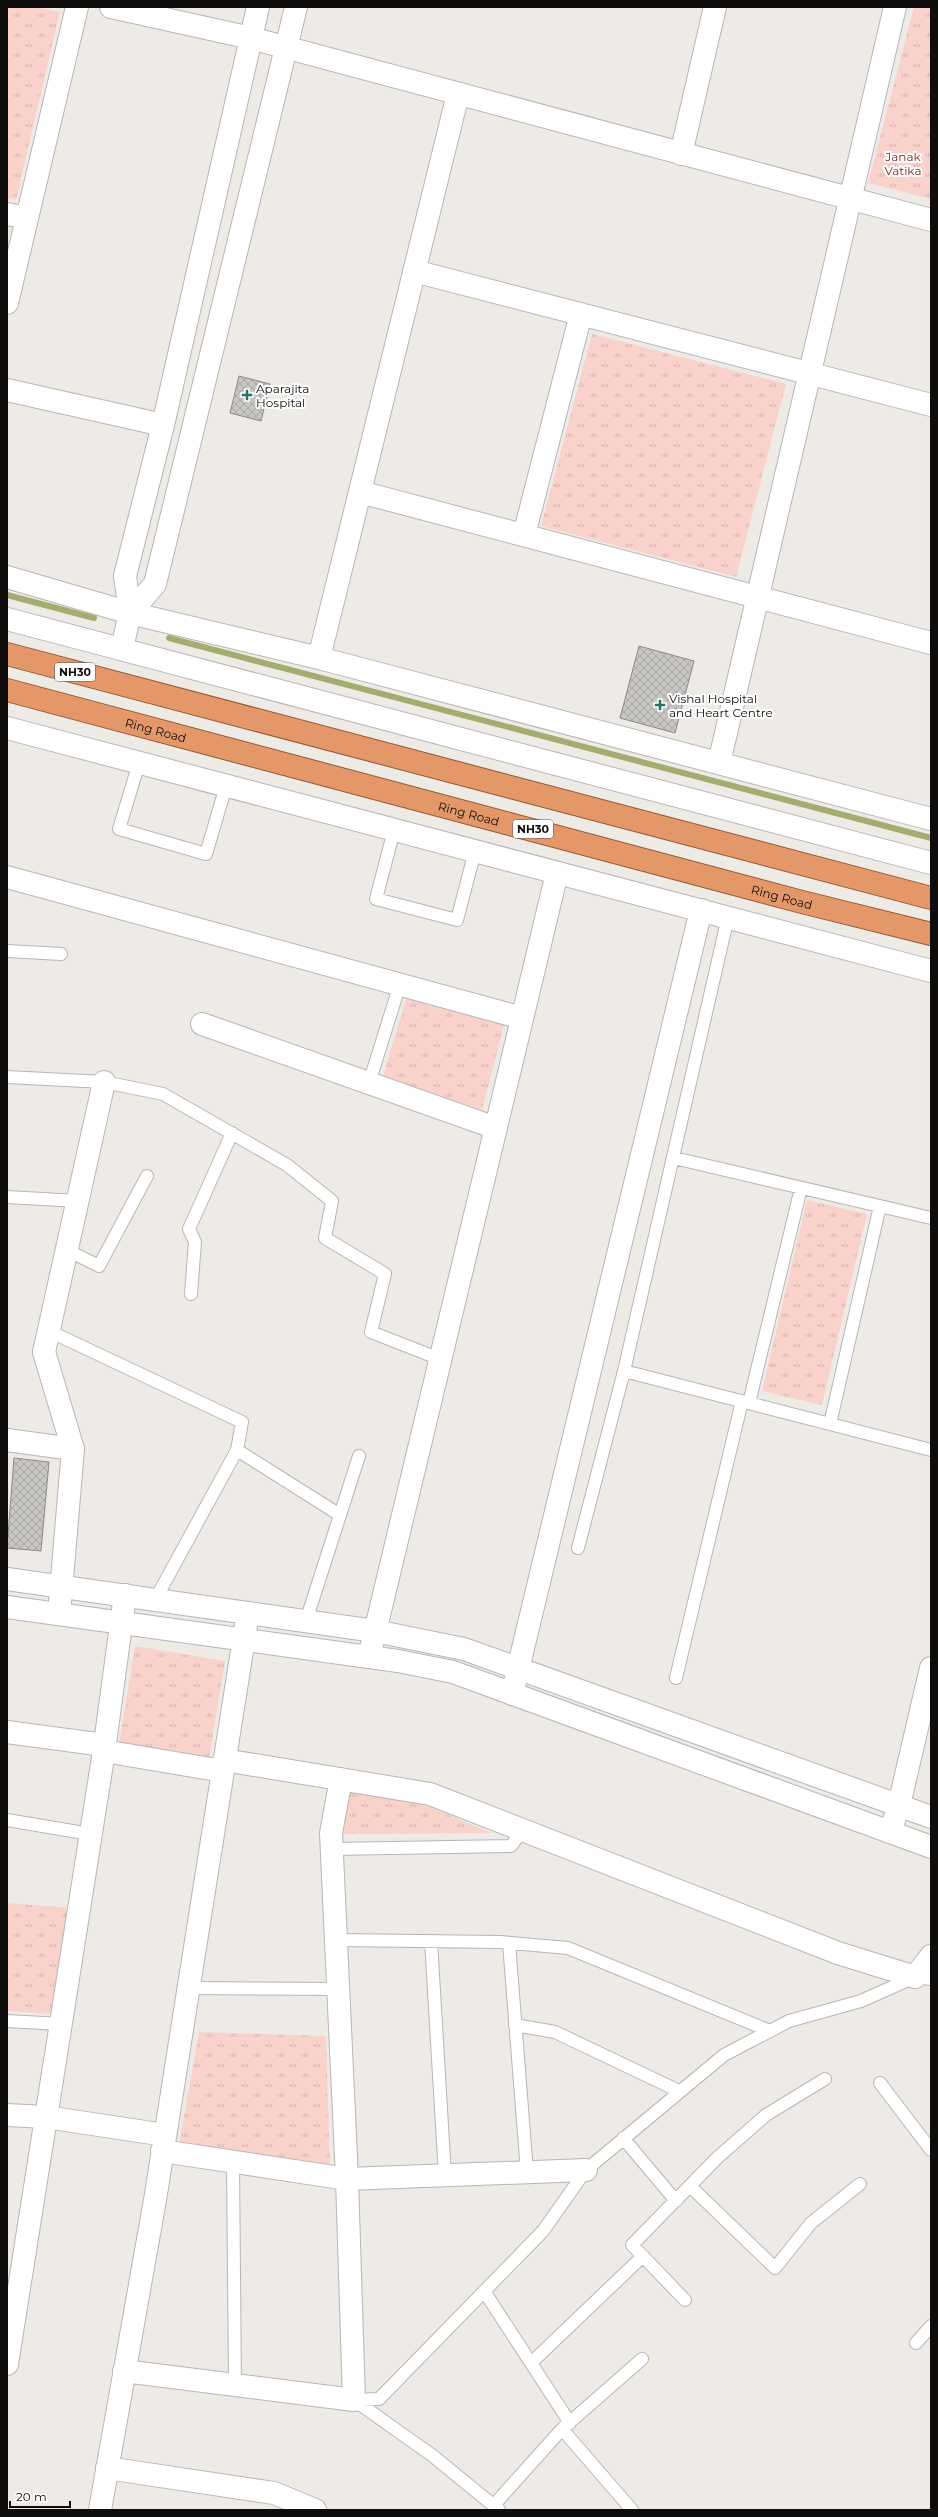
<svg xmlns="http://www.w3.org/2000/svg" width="938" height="2517" viewBox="0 0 938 2517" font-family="Montserrat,sans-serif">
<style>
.park{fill:url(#park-tufts)}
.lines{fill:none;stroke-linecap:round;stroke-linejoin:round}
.stream{stroke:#a4ad6f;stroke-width:6}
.building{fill:url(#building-cross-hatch);stroke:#8b8a87}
.service-casing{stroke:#b8b5b2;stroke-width:14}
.minor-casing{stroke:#b8b5b2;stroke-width:24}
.tertiary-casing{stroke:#b8b5b2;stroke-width:24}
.trunk-casing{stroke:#955730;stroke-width:24}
.service{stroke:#fff;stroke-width:12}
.minor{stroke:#fff;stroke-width:22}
.tertiary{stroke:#fff;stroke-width:22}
.trunk{stroke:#e4986a;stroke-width:22}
.poi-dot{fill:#2b7065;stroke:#fff;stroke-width:1.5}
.labels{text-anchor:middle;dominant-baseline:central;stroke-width:4;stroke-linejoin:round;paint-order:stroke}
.shield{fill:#fff;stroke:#565655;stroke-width:1}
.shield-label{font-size:11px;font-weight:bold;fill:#0e0d0c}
.park-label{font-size:12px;fill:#792920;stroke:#fff}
.poi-label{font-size:12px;fill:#0e0d0c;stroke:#fff;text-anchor:start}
.street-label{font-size:12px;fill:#0e0d0c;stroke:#fff}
</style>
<defs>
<pattern id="park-tufts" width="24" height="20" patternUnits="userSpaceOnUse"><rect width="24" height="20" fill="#f9d2cc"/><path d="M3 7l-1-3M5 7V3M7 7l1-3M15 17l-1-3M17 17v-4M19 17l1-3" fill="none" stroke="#d4b3ae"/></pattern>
<pattern id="building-cross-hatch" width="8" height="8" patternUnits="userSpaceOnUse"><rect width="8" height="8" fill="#c7c6c2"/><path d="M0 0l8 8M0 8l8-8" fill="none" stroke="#aaa9a6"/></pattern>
</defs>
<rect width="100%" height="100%" fill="#eeebe7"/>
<path class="park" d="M7,7H37L60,12L16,200L7,198Z
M914,7H931V199L868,183Z
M592,334L786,384L736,577L541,526Z
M407,996L505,1022L482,1110L383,1076Z
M807,1200L867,1214L822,1405L762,1391Z
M135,1646L225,1661L208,1764L118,1750Z
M350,1790L415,1801L492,1833L341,1834Z
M7,1903L70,1908L52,2014L7,2011Z
M199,2032L326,2036L330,2167L179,2145Z"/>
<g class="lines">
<path class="stream" d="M7,595L94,618
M169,638L931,838"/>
</g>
<path class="building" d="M239,376L270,384L261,421L230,413Z
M639,646L694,661L675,733L620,718Z
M14,1458L49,1462L41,1551L7,1548Z"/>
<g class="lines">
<g class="service-casing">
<path id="service" d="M139,763L119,829L206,854L226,786
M394,830L376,899L457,920L475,851
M7,951L61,954
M7,1077L104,1082L163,1094L287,1165L332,1201L325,1238L385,1274L371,1332L440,1359
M369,1083L400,984
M674,1158L931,1218
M7,1197L78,1201
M67,1250L99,1266L147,1176
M191,1294L195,1242L189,1229L232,1133
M49,1331L242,1422L237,1450L155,1600
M624,1371L931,1450
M749,1403L801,1188
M830,1424L880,1206
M237,1450L340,1515
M578,1548L624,1371L728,917
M306,1621L359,1456
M676,1678L742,1401
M7,1820L90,1834
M332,1849L511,1846L523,1830
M336,1940L500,1942L568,1948L770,2031
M431,1941L445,2176
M509,1943L527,2172
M188,1988L338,1989
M7,2021L61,2024
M515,2025L555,2032L679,2091
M880,2083L931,2150
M623,2138L676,2201
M233,2162L235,2385
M690,2186L775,2268L811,2223L860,2184
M484,2291L570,2423
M685,2300L632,2245L717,2158L766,2115L825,2079
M916,2343L931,2326
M531,2363L643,2256
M354,2400L379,2399L543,2231L586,2170L724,2055L789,2021L861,2001L915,1977L931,1979
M354,2400L433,2456L499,2510
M562,2429L632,2510
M494,2505L562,2429L642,2359"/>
</g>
<g class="minor-casing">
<path id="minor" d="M111,7L251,38L931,220
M681,154L715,7
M7,214L27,218
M414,271L931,405
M7,303L77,7
M7,390L163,425
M360,492L931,643
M524,535L581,314
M7,577L130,613L319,658L931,819
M319,658L458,94
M719,763L895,7
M7,877L522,1018
M202,1024L496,1128
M7,1440L73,1449
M59,1614L73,1449L44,1352L104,1082
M369,1657L557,873
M512,1694L701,910
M7,1732L104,1745
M104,1751L223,1771
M224,1760L430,1794L838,1953L915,1977L931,1956
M890,1832L899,1805L931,1668
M7,2115L46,2117L165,2135
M162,2151L347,2179L586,2170
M7,2364L104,1751L125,1595
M124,2371L354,2400L347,2179L331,1833L341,1779
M107,2468L274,2493L315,2510
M100,2510L155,2200L248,1613"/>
</g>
<g class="tertiary-casing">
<path id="tertiary" d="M130,613L155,584L296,7
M7,619L931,863
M122,648L130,613L125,576L163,425L258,7
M7,728L931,971
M7,1579L375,1631L464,1649L931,1817
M7,1607L398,1661L453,1672L931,1847"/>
</g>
<g class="trunk-casing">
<g id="trunk">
<path d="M7,654L931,898"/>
<path id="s1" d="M7,690L802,902L931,934"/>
</g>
</g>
<use href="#service" class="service"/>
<use href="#minor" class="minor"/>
<use href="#tertiary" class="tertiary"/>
<use href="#trunk" class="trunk"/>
</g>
<g class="poi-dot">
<path d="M245 389h4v4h4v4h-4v4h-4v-4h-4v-4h4z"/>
<path d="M658 699h4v4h4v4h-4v4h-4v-4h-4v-4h4z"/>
</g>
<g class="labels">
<g class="shield">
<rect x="55" y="663" width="40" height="18" rx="3"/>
<rect x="513" y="820" width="40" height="18" rx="3"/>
</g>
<g class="shield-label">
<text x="75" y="672">NH30</text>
<text x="533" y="829">NH30</text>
</g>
<g class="park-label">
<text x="903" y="156">Janak<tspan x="903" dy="14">Vatika</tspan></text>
</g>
<g class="poi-label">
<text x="256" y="388">Aparajita<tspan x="256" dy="14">Hospital</tspan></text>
<text x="669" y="698">Vishal Hospital<tspan x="669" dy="14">and Heart Centre</tspan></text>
</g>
<g class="street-label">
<text stroke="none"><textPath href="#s1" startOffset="154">Ring Road</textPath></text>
<text stroke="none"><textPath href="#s1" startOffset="478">Ring Road</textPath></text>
<text stroke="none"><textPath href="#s1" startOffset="802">Ring Road</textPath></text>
</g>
</g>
<rect width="938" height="2517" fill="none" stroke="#0e0d0c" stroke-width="16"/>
<path d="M10 2501v6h60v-6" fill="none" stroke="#0e0d0c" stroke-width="2"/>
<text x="16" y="2501" font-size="12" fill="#0e0d0c" stroke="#ffffff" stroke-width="3" paint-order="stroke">20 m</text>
</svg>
